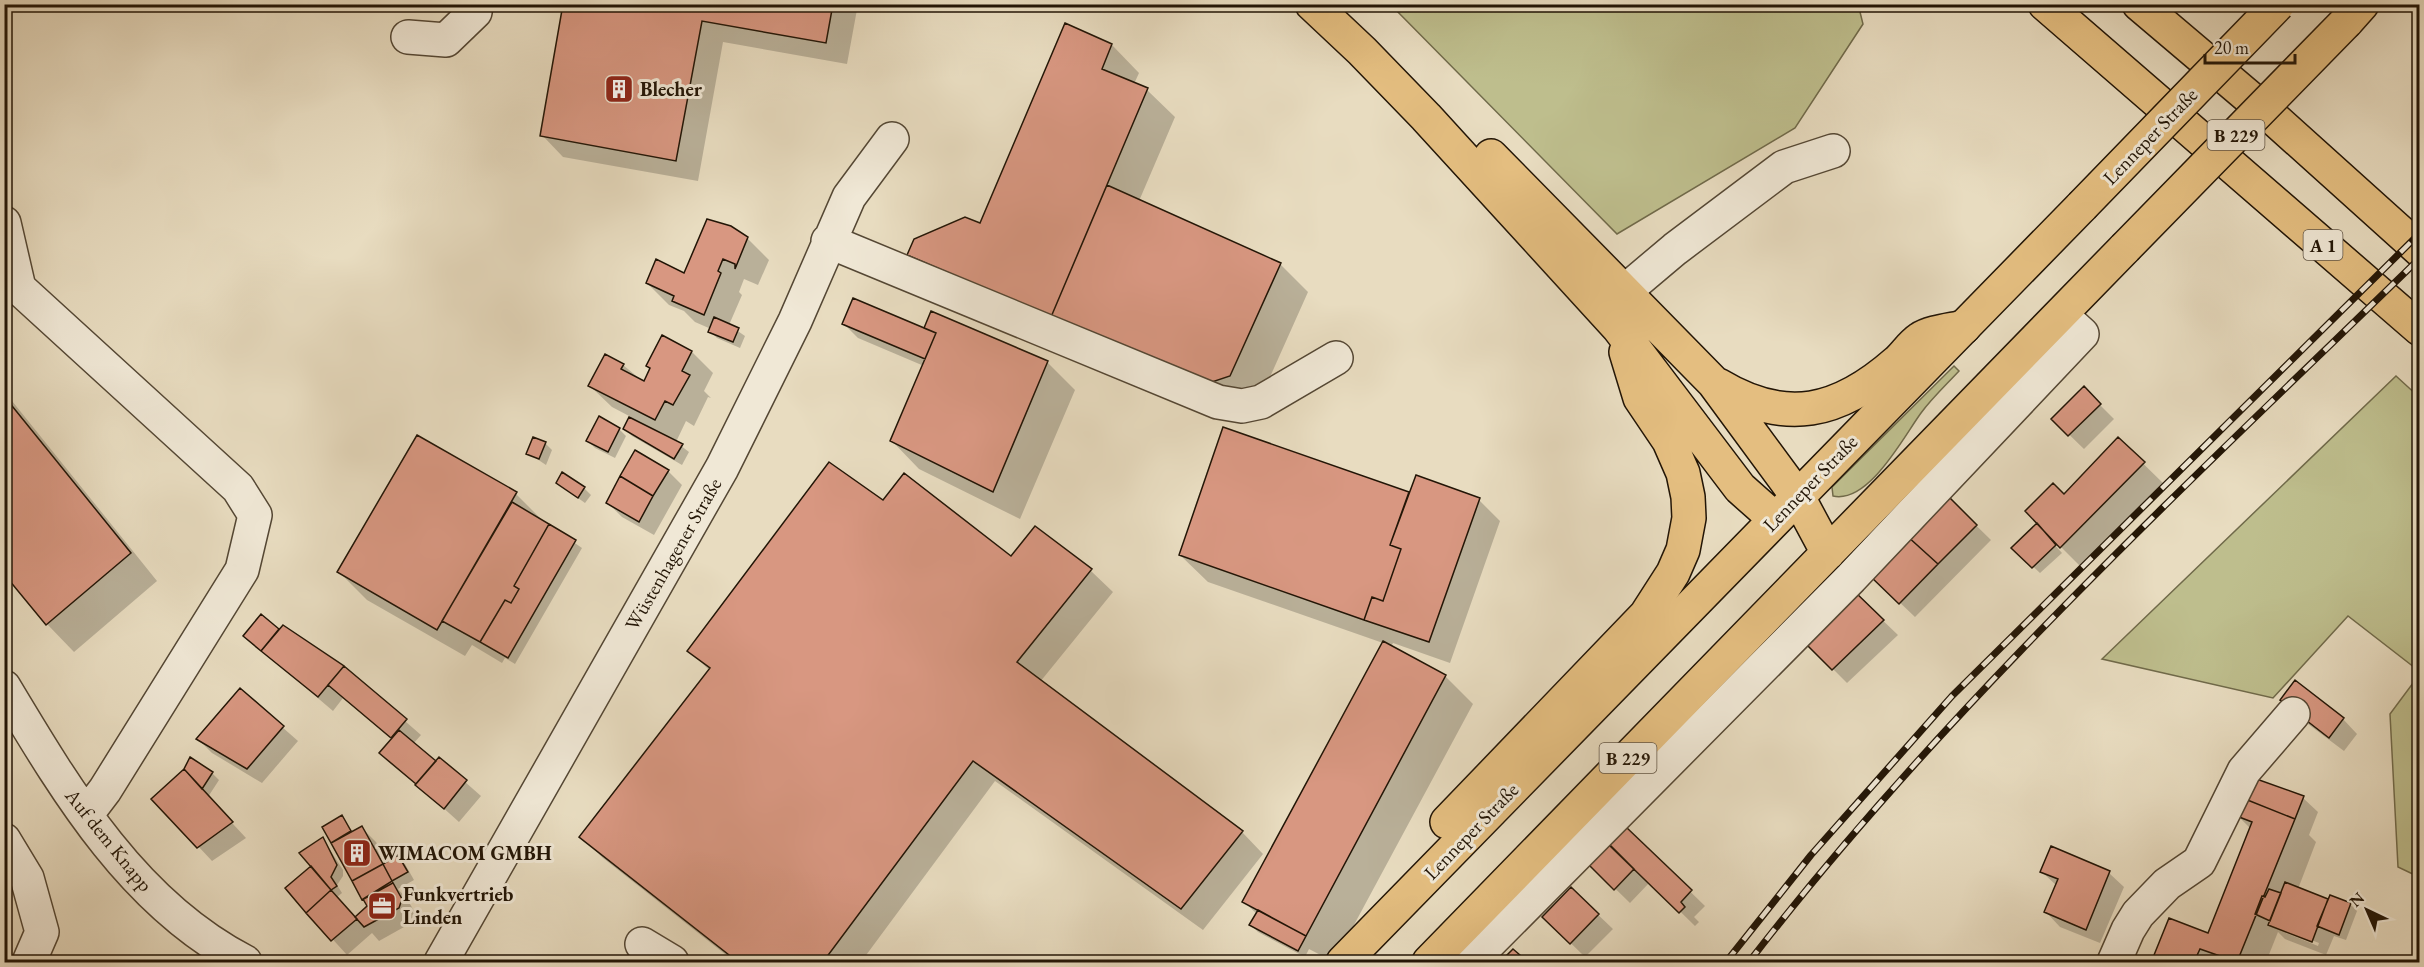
<svg xmlns="http://www.w3.org/2000/svg" width="2424" height="967" viewBox="0 0 2424 967" font-family="'EB Garamond',serif">
<style>
.green{fill:#bebe8d;stroke:#706a4a;stroke-width:1.5}
.shadow{fill:#0003;fill-rule:evenodd}
.building{fill:#d89781;stroke:#221506;stroke-width:1.5}
.lines{fill:none;stroke-linecap:round;stroke-linejoin:round}
.minor-casing{stroke:#544734;stroke-width:36}
.major-casing{stroke:#221506;stroke-width:36}
.highway-casing{stroke:#221506;stroke-width:36}
.minor{stroke:#f0e8d6;stroke-width:33}
.major{stroke:#e4be80;stroke-width:33}
.highway{stroke:#e4be80;stroke-width:33}
.rail-casing{stroke:#221506;stroke-width:7}
.rail{stroke:#f0e8d6;stroke-width:4.5;stroke-dasharray:14;stroke-linecap:butt}
.major-bridge-casing{stroke:#221506;stroke-width:36;stroke-linecap:butt}
.major-bridge{stroke:#e4be80;stroke-width:33}
.labels{text-anchor:middle;dominant-baseline:central;stroke-width:6;stroke-linejoin:round;paint-order:stroke}
.shield{fill:#f0e8d6;stroke:#605444;stroke-width:1.5}
.shield-label{font-size:18px;font-weight:bold;fill:#221506}
.poi-label{font-size:20px;font-weight:bold;fill:#221506;stroke:#f0e8d6;text-anchor:start}
.street-label{font-size:20px;fill:#221506;stroke:#f0e8d6}
</style>
<rect width="100%" height="100%" fill="#e8dcc0"/>
<filter id="stains"><feTurbulence type="fractalNoise" baseFrequency=".00333" numOctaves="4"/><feColorMatrix values="0 0 0 0 .2 0 0 0 0 .09 0 0 0 0 .02 0 0 0 .5 -.17"/></filter>
<radialGradient id="worn" r=".72"><stop offset=".6" stop-color="#630" stop-opacity="0"/><stop offset="1" stop-color="#630" stop-opacity=".3"/></radialGradient>
<path class="green" d="M1858,4L1863,24L1795,128L1617,234L1391,5Z
M1954,366L1959,371C1946,385 1932,398 1921,413C1904,436 1869,504 1833,496L1832,487Z
M2396,376L2419,397V671L2348,616L2273,698L2102,659Z
M2419,675V877L2398,867L2390,714Z"/>
<path class="shadow" d="M565,4H858L847,64L723,42L698,181L563,157L542,135Z
M1066,25L1112,45L1139,73L1134,84L1147,90L1175,117L1139,201L1280,264L1308,292L1258,404L937,282L909,254L981,225Z
M747,238L769,260L758,285L744,279L739,292L742,295L729,325L745,336L740,348L717,338L710,331L711,329L695,322L684,311L669,305L647,283L685,275Z
M932,313L1048,363L1075,390L1020,519L919,469L892,441L924,366L858,338L844,324L931,332Z
M692,352L713,373L704,391L711,398L708,397L694,426L686,421L676,442L689,452L682,465L632,436L625,429L631,417L612,407L590,386L623,365L645,383Z
M2084,389L2114,419L2084,449L2053,419Z
M4,391L157,581L74,652L47,624L4,571Z
M619,429L626,436L615,458L595,448L588,441Z
M2118,439L2165,485L2082,568L2053,539L2051,541L2062,553L2040,573L2013,548Z
M545,443L552,450L546,465L528,453Z
M668,471L682,485L654,535L622,517L607,502Z
M557,483L584,488L591,495L585,503Z
M1408,493L1479,500L1500,521L1450,663L1393,643L1391,647L1445,676L1473,704L1334,962L1309,949L1305,957L1258,932L1251,925L1257,914L1244,902L1383,643L1208,582L1180,555Z
M516,494L543,521L582,548L515,664L505,658L502,663L472,645L465,656L367,600L339,572Z
M1947,497L1991,540L1915,617L1871,575Z
M883,502L1011,558L1035,528L1091,571L1113,592L1040,682L1242,832L1263,854L1203,930L995,781L861,962H735L603,858L581,837L710,671L689,650Z
M1853,592L1898,635L1847,683L1804,640Z
M261,616L279,631L343,667L421,735L413,744L436,763L439,759L481,796L459,822L381,752L392,739L343,698L333,711L252,642Z
M240,690L298,741L262,783L212,753L198,739Z
M2296,715L2343,719L2357,734L2344,751Z
M212,773L219,780L208,797L246,838L212,861L154,799Z
M2303,798L2318,812L2309,835L2316,842L2298,889L2329,902L2350,904L2357,911L2346,940L2334,936L2326,955L2285,939L2278,932L2266,962H2164L2156,955L2209,935L2251,829L2236,814ZM2286,930L2319,943L2318,946L2286,933Z
M341,817L353,832L362,828L376,842L388,863L398,857L405,864L414,880L398,889L407,899L416,914L413,922L379,941L372,933L347,955L287,889L311,868L323,839L343,870V876L337,885L342,893L337,897L356,919L369,907L332,842Z
M1626,829L1705,906L1694,917L1699,922L1695,926L1650,882L1630,903L1589,863Z
M2042,872L2109,873L2124,887L2100,943L2060,927L2046,912L2057,886Z
M1571,889L1613,929L1585,957L1544,917Z"/>
<path class="building" d="M563,4H833L826,43L702,21L676,161L540,136Z
M1065,23L1112,44L1102,69L1148,88L1051,317L907,255L914,239L965,217L980,223Z
M1107,185L1281,263L1230,376L1206,384L1051,317Z
M707,219L731,226L748,237L735,269V264L723,259L718,271L721,273L704,315L672,301L674,296L646,283L656,259L684,273Z
M853,298L936,333L925,359L842,324Z
M931,311L1048,361L993,492L890,441L936,333L924,328Z
M714,317L739,328L733,342L708,332Z
M662,335L692,351L682,371L690,375L673,405L665,401L655,420L588,386L605,354L624,364L621,369L644,381L650,368L646,366Z
M2084,386L2101,404L2068,436L2051,419Z
M4,396L131,553L46,625L4,574Z
M599,416L620,428L608,452L586,441Z
M629,417L683,444L674,459L623,429Z
M1223,427L1409,492L1390,545L1401,549L1383,601L1372,597L1364,620L1179,555Z
M417,435L517,492L437,630L337,572Z
M533,437L546,442L539,459L526,454Z
M2118,437L2145,462L2060,548L2025,511L2053,483L2064,494Z
M635,450L669,470L653,496L620,476Z
M829,462L883,500L904,473L1011,556L1035,526L1092,569L1017,662L1243,831L1181,909L973,761L823,962H738L579,837L710,668L687,651Z
M562,472L585,487L578,498L556,483Z
M1416,475L1480,498L1429,642L1364,620L1372,597L1383,601L1401,549L1390,545Z
M620,476L653,496L639,522L606,503Z
M1947,495L1977,525L1938,564L1906,535Z
M512,502L549,524L514,586L519,589L511,603L505,600L480,642L442,621Z
M2037,523L2056,545L2032,568L2011,548Z
M549,524L576,540L508,658L480,642L505,600L511,603L519,589L514,586Z
M1906,535L1938,564L1899,604L1869,575Z
M1853,590L1884,620L1832,670L1802,640Z
M261,614L279,629L261,651L243,636Z
M283,625L344,666L318,697L261,651Z
M1383,641L1446,675L1306,936L1242,902Z
M344,666L407,719L391,738L328,685Z
M2295,680L2344,718L2329,738L2280,700Z
M240,688L284,726L247,769L196,739Z
M399,730L436,761L416,784L379,753Z
M190,757L213,772L202,789L184,769Z
M439,757L467,780L444,809L415,785Z
M184,769L233,822L197,848L151,799Z
M2248,776L2304,796L2295,819L2240,797Z
M2240,797L2295,819L2237,962L2200,949L2194,962H2172L2154,955L2169,918L2208,933L2252,822L2234,815Z
M342,815L351,831L331,843L322,827Z
M362,826L383,864L352,881L331,843Z
M1626,827L1692,890L1681,902L1685,907L1679,913L1609,845Z
M323,837L337,865L331,877L337,886L331,890L299,853Z
M1607,842L1634,869L1614,890L1587,863Z
M2051,846L2110,871L2086,930L2044,912L2058,879L2040,872Z
M398,855L408,872L392,881L383,864Z
M383,864L393,883L362,900L352,881Z
M311,866L331,890L306,913L285,888Z
M392,881L402,899L399,908L364,927L355,917L367,906L363,899Z
M2285,882L2328,899L2312,942L2268,925Z
M1571,887L1599,914L1570,944L1542,917Z
M2269,889L2281,893L2270,921L2255,914L2262,896L2265,897Z
M331,890L357,919L331,941L306,913Z
M2330,895L2351,903L2339,935L2317,926Z
M1258,910L1306,936L1298,951L1249,925Z
M1513,949L1528,962H1500Z"/>
<g class="lines">
<g class="minor-casing">
<path id="minor" d="M408,37L446,40L475,12L476,4
M4,223L19,288L238,488L255,515L242,570L105,790L86,815
M828,241L1218,402L1242,406L1261,402L1336,358
M1624,292L1675,249L1784,167L1833,151
M4,687C67,792 133,904 245,962
M4,840L27,878L42,932L29,962
M642,944L672,962
M441,962L722,468L795,321L849,197L892,139
M1470,962L1851,578L2082,334L2061,315
M2114,962L2128,930L2138,914L2167,884L2199,862L2244,771L2293,714"/>
</g>
<g class="major-casing">
<path id="major" d="M2346,22L2362,4
M1798,497L1828,553
M1343,962L2082,206
M1429,962L2125,248"/>
</g>
<g class="highway-casing">
<path id="highway" d="M1312,4L1362,51L1426,117L1618,327L1740,488L1775,519
M2045,4L2420,329
M2139,4L2270,115L2420,250
M1491,156L1714,383L1798,497
M1718,385C1786,426 1839,413 1897,362C1905,355 1911,345 1920,339C1930,332 1951,330 1964,327
M1447,822L1646,615L1673,573L1683,550L1689,518L1688,497L1683,473L1669,441L1640,398L1626,352"/>
</g>
<use href="#minor" class="minor"/>
<use href="#major" class="major"/>
<use href="#highway" class="highway"/>
<g class="rail-casing">
<path id="rail" d="M1726,962L1811,855L1952,696L2420,233
M1749,962C1947,705 2188,484 2420,258"/>
</g>
<use href="#rail" class="rail"/>
<g class="major-bridge-casing">
<path id="major-bridge" d="M2082,206L2278,4
M2125,248L2346,22"/>
</g>
<use href="#major-bridge" class="major-bridge"/>
</g>
<defs>
<g id="building-square" transform="scale(1.5)"><rect x="-9" y="-9" width="18" height="18" rx="4" fill="#8f2418" stroke="#f0e8d6"/><path d="M-4-6H4V6H1V3H-1V6H-4ZM-2.5-4.3h1.7v1.8h-1.7ZM.8-4.3h1.7v1.8H.8ZM-2.5-1h1.7V.8h-1.7ZM.8-1h1.7V.8H.8Z" fill="#fff"/></g>
<g id="office-square" transform="scale(1.5)"><rect x="-9" y="-9" width="18" height="18" rx="4" fill="#8f2418" stroke="#f0e8d6"/><path d="M-6-3h4V-5.5h4V-3h4V5H-6ZM-1-4.5V-3h2v-1.5ZM-6 0V1H6V0Z" fill="#fff"/></g>
</defs>
<g fill-rule="evenodd">
<use href="#building-square" x="619" y="89"/>
<use href="#building-square" x="357" y="853"/>
<use href="#office-square" x="382" y="906"/>
</g>
<g class="labels">
<g class="shield">
<rect x="2207.5" y="120" width="57" height="30" rx="4.5"/>
<rect x="2303.5" y="230" width="39" height="30" rx="4.5"/>
<rect x="1599.5" y="743" width="57" height="30" rx="4.5"/>
</g>
<g class="shield-label">
<text x="2236" y="135">B 229</text>
<text x="2323" y="245">A 1</text>
<text x="1628" y="758">B 229</text>
</g>
<g class="poi-label">
<text x="640" y="89">Blecher</text>
<text x="378" y="853">WIMACOM GMBH</text>
<text x="403" y="894">Funkvertrieb<tspan x="403" dy="23">Linden</tspan></text>
</g>
<g class="street-label">
<text transform="translate(2150 136) rotate(-46)">Lenneper Straße</text>
<text transform="translate(1810 483) rotate(-46)">Lenneper Straße</text>
<text transform="translate(673 554) rotate(-60)">Wüstenhagener Straße</text>
<text transform="translate(1471 831) rotate(-46)">Lenneper Straße</text>
<text transform="translate(109 840) rotate(51)">Auf dem Knapp</text>
</g>
</g>
<rect width="2424" height="967" fill="none" stroke="#e8dcc0" stroke-width="24"/>
<rect x="6" y="6" width="2412" height="955" fill="none" stroke="#221506" stroke-width="3"/>
<rect x="12" y="12" width="2400" height="943" fill="none" stroke="#221506" stroke-width="1.5"/>
<g transform="translate(2367 910) rotate(316)" stroke="#f0e8d6" stroke-width="4.5" paint-order="stroke">
<path d="M0-4.5L10 22L0 15L-10 22Z" fill="#221506"/>
<text y="-9" font-size="16" font-weight="bold" text-anchor="middle" fill="#221506">N</text>
</g>
<path d="M2205 54v9h90v-9" fill="none" stroke="#221506" stroke-width="3"/>
<text x="2214" y="54" font-size="18" fill="#221506" stroke="#f0e8d6" stroke-width="4.5" paint-order="stroke">20 m</text>
<rect width="100%" height="100%" filter="url(#stains)"/>
<rect width="100%" height="100%" fill="url(#worn)"/>
</svg>
